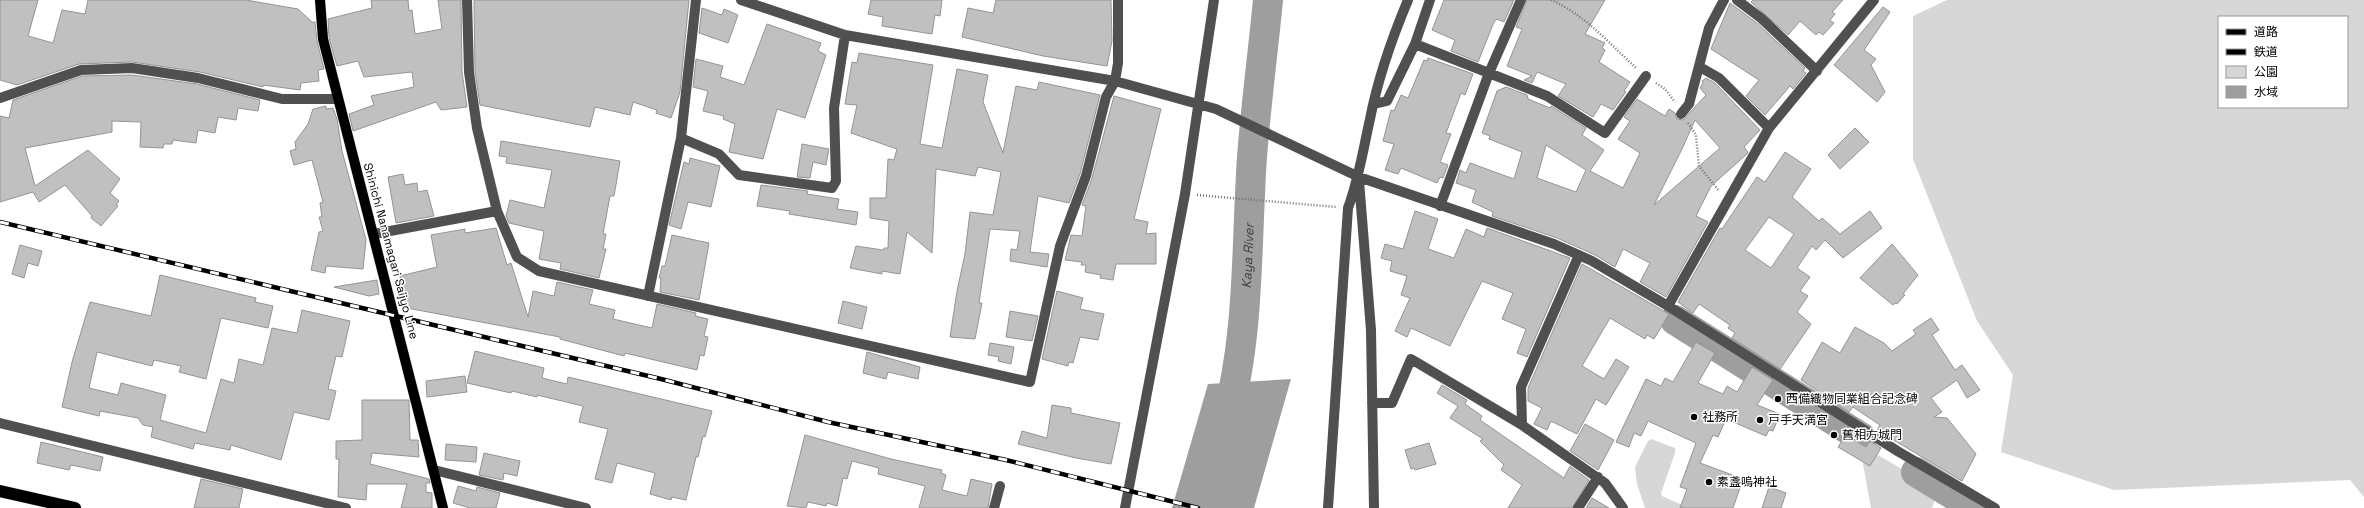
<svg xmlns="http://www.w3.org/2000/svg" width="2364" height="508" viewBox="0 0 2364 508" font-family="'Space Grotesk','Noto Sans JP',sans-serif">
<style>
.green{fill:#d7d7d7;fill-rule:evenodd}
.water{fill:#9e9e9e}
.lines{fill:none;stroke-linecap:round;stroke-linejoin:round}
.river{stroke:#9e9e9e;stroke-width:30}
.building{fill:#c0c0c0;stroke:#949494;fill-rule:evenodd}
.major-casing{stroke:#dbdbdb;stroke-width:11}
.highway-casing{stroke:#dbdbdb;stroke-width:13}
.path{stroke:#727272;stroke-width:2.5;stroke-dasharray:1 2;stroke-linecap:butt}
.minor{stroke:#505050;stroke-width:10}
.major{stroke:#000;stroke-width:10}
.highway{stroke:#000;stroke-width:12}
.rail-casing{stroke:#000;stroke-width:4.5}
.rail{stroke:#fff;stroke-width:3;stroke-dasharray:9;stroke-linecap:butt}
.poi-dot{fill:#000;stroke:#fff;stroke-width:1.5}
.labels{text-anchor:middle;dominant-baseline:central;stroke-width:3;stroke-linejoin:round;paint-order:stroke}
.street-label{font-size:12px;fill:#000;stroke:#fff}
.poi-label{font-size:12px;fill:#000;stroke:#fff;text-anchor:start}
.water-label{font-size:13px;font-style:italic;fill:#3f3f3f;stroke:#fff}
</style>
<rect width="100%" height="100%" fill="#fff"/>
<path class="green" d="M1947,0H2364V497L2350,480L2114,490L2001,452L2013,375L1977,321L1913,159V16ZM2219,17H2347V107H2219Z
M1651,439L1675,448V453L1661,493L1662,496L1689,508H1645L1637,484L1635,467L1648,441Z
M1873,452L1932,487L1936,497L1932,508H1871L1863,464L1864,460Z"/>
<path class="water" d="M1291,379L1254,508H1172L1208,384Z"/>
<g class="lines">
<g class="river">
<path d="M1675,320L1862,438"/>
<path id="s1" d="M1226,421C1250,336 1246,245 1252,157C1256,104 1263,52 1268,0"/>
<path d="M1916,472L1975,508"/>
</g>
</g>
<path class="building" d="M0,0H38L28,36L53,43L62,10L85,14L88,0H246L298,9L312,22H315L317,41L324,69L318,70L319,81L301,83L300,90L263,85V87L200,72L132,62L79,64L17,85L0,80Z
M371,0H408L409,11L412,10L415,34L442,29L438,0H461L462,72L467,107L441,110L436,102L353,131L349,114L374,105L371,96L414,87L412,72L364,77L358,61L337,66L329,38L328,19L372,8Z
M474,0H689L680,92L671,118L656,113L657,110L633,102L630,115L595,107L590,127L480,105L475,71Z
M871,0H942L940,16L935,15L932,34L882,26L883,17L868,14Z
M996,0H1111L1112,41L1107,66L1043,56L962,37L968,8L993,13Z
M1444,0H1514L1504,22L1497,19L1494,22L1478,62L1451,51L1455,40L1432,30Z
M1527,0H1605L1585,34L1605,43L1602,48L1605,50L1599,62L1630,82L1624,91L1626,92L1613,110L1601,104L1593,117L1558,96L1566,84L1537,72L1532,83L1524,80L1532,76L1507,66L1522,29L1516,27Z
M1753,0H1843L1832,12L1835,14L1830,20L1834,23L1823,35L1819,32L1816,35L1800,21L1788,35L1751,2Z
M1730,3L1757,23L1805,68L1803,71L1806,73L1793,89L1790,86L1765,115L1746,96L1759,80L1711,49Z
M1883,7L1890,12L1864,50L1876,59L1871,65L1885,92L1877,102L1834,65Z
M702,8L722,15L724,9L738,15L728,43L699,33Z
M767,24L821,43L818,51L826,55L805,118L777,109L763,159L729,152L735,124L723,119L724,116L703,111L708,91L693,87L696,59L723,66L720,77L744,85Z
M859,53L933,65L920,144L942,148L957,69L988,75L983,102L1003,153L1016,86L1037,90L1039,82L1100,95L1080,174L1069,203L1038,196L1030,252L1049,254L1047,267L1010,261L1011,249L1017,250L1020,231L990,229L979,303H982L975,339L950,337L957,291L965,254L970,212L993,215L1001,172L978,167L975,176L936,169L932,253L907,232L900,274L882,271V274L850,268L856,246L883,250L884,248H888L889,221L870,218V198H886L888,159L894,160L897,149L851,133L857,105L845,104L852,62L857,63Z
M1428,58L1473,74L1465,95L1461,93L1446,133L1451,134L1440,162L1448,165L1443,178L1440,177L1437,183L1401,168L1398,174L1385,170L1394,144L1383,141L1391,110L1394,111L1401,95L1408,98L1424,60L1427,61Z
M132,75L197,84L260,100L258,111L238,108L236,120L218,117L215,133L198,130L196,143L173,140L172,144H164L163,148L140,147L141,122L112,121V132L25,148L35,186L88,150L120,179L110,193L119,201L116,205L118,206L101,226L91,218L92,216L65,185L39,202L33,192L0,202V116L9,118L13,100L82,76Z
M1706,78L1715,83L1760,130L1744,147L1748,152L1747,154L1711,186L1696,216L1708,222L1666,297L1640,282L1650,263L1623,249L1615,267L1595,255L1557,238L1492,216L1493,212L1472,202L1476,190L1456,183L1460,170L1466,173L1470,163L1514,179L1522,152L1489,139L1490,136L1482,133L1497,91L1506,87L1527,95L1528,99L1550,108L1551,106L1586,128L1582,135L1604,150L1590,171L1623,188L1640,153L1618,139L1630,121L1624,117L1637,99L1665,116L1669,109L1675,113L1677,119L1683,120L1706,95L1700,88L1703,83L1702,81ZM1695,120L1720,148L1654,205L1682,149ZM1546,145L1586,170L1576,192L1537,178Z
M1114,96L1161,109L1134,219L1148,222L1146,234L1156,233V264H1116L1113,280L1100,278L1101,275L1085,272L1086,265H1081L1082,262L1065,260L1071,235L1082,236L1086,206L1082,205L1092,178Z
M326,106V109L333,108L337,119L342,151L366,240L363,269L326,266L325,273L311,270L319,232L323,231L319,217H322L320,203L323,202L312,160L294,165L290,151L296,149L295,142L308,124L313,109Z
M1855,128L1869,142L1840,169L1828,155Z
M501,141L620,161L614,196H610L603,234H606L603,249H606L599,278L560,269L561,263L539,259L544,231L509,223L506,216L510,200L544,208L552,170L506,163L507,157L499,156Z
M802,144L829,149L826,165L813,162L810,178L797,177Z
M1785,152L1811,169L1792,197L1819,221L1822,218L1840,234L1870,211L1882,228L1843,258L1825,240L1816,250L1812,246L1797,268L1810,277L1800,291L1808,296L1797,312L1811,324L1780,369L1732,338L1735,333L1728,328L1730,325L1699,304L1693,313L1678,302L1720,228L1722,229L1757,177L1765,182ZM1769,217L1794,234L1771,268L1745,250Z
M690,158L720,166L711,207L688,202L681,229L669,225L684,162L689,164Z
M403,174L405,185L417,183L418,192L427,190L434,216L396,223L388,177Z
M761,185L808,191L807,194L839,199L837,209L858,212L856,225L789,214L790,211L757,206Z
M1415,211L1438,219L1428,249L1454,258L1466,229L1484,237L1487,228L1570,258L1527,357L1517,353L1526,329L1502,319L1513,293L1482,281L1450,346L1411,328L1407,337L1395,331L1410,298L1401,295L1407,276L1390,271L1392,261L1381,258L1385,244L1403,249Z
M496,228L507,265L511,263L528,317L533,291L554,296L557,282L593,290L589,304L615,310L613,319L652,328L657,304L696,313L695,316L708,319L704,336L708,337L704,356L700,355L697,370L625,353L624,356L560,339V337L407,308L400,276L437,267L431,235L465,229V233Z
M672,235L709,243L699,300L660,292L661,278H659L662,266H665Z
M1892,244L1918,275L1903,294L1905,295L1897,304L1895,303L1893,305L1860,278Z
M20,245L42,251L38,266L28,263L24,278L12,274Z
M1582,264L1669,314L1654,339L1647,335L1645,339L1610,318L1582,366L1604,379L1616,359L1629,367L1606,405L1596,399L1577,434L1551,421L1547,430L1534,424L1542,408L1528,401V388Z
M160,275L256,298L255,302L273,306L268,328L221,318L206,379L179,372L181,366L154,360L152,366L97,352L89,388L118,395L121,383L166,395L160,420L206,433L221,379L234,383L239,359L263,365L272,328L297,333L302,310L350,321L342,357L336,356L328,389L336,391L329,420L294,412L281,460L231,445L230,450L195,443L193,449L151,437L153,427L143,425L138,418L100,411L99,416L62,407L72,362L90,302L151,316Z
M377,280L379,294L369,296L334,287Z
M1057,291L1083,298L1080,309L1104,314L1098,340L1080,337L1073,363L1069,362L1068,366L1042,359Z
M843,301L867,307L862,329L838,323Z
M1010,311L1038,316L1032,341L1006,337Z
M1931,318L1939,330L1932,335L1955,370L1962,365L1980,390L1967,398L1957,380L1931,398L1942,412L1934,417L1947,418L1976,454L1962,481L1877,430L1880,425L1853,407L1849,412L1801,380L1822,342L1840,353L1855,327L1884,343L1892,351L1916,334L1913,330Z
M1696,342L1715,353L1698,383L1723,394L1727,386L1737,392L1752,367L1773,380L1757,405L1780,414L1773,431L1769,430L1766,436L1726,419L1718,437L1713,435L1700,463L1738,477L1735,485L1740,488L1733,508H1680L1687,489L1680,487L1696,443L1648,421L1641,436L1634,433L1629,447L1616,442L1646,379L1661,386L1665,378L1673,382Z
M990,343L1014,347L1011,364L998,361L999,357L988,355Z
M475,351L544,368L542,378L567,384L568,377L712,411L705,437L703,436L698,457H696L686,500L672,497L671,500L650,494L655,473L617,463L612,483L595,479L608,429L579,422L583,406L537,395V397L512,391L511,393L467,383Z
M867,352L920,367L918,379L888,372L886,379L863,373Z
M465,376L467,392L427,397L426,381Z
M1442,385L1467,400L1465,404L1482,416L1480,420L1564,478L1570,466L1589,480L1572,508H1508L1522,485L1501,470L1504,465L1480,441L1483,439L1450,418L1458,406L1437,393Z
M362,400H409L410,440H418L419,457L372,453L370,464L429,479L430,483H426V492L432,493V508H401L407,484H367L366,500L338,497L339,459H336V441L362,440Z
M1052,405L1071,408V413L1120,423L1111,464L1076,458L1018,444L1022,431L1047,438Z
M1585,424L1614,440L1598,470L1570,451Z
M805,435L891,459L942,470L941,473L946,475L942,490L967,496L971,479L992,484L988,508H919L925,486L878,474L879,468L852,461L847,479L843,478L837,506L827,503L826,506L808,502L806,508L787,506Z
M1846,435L1866,447L1870,441L1881,448L1870,466L1838,447Z
M41,442L103,457L100,471L71,465L69,470L37,463Z
M1429,443L1436,464L1415,470L1414,468L1411,469L1405,450Z
M446,444L477,447L476,462L445,460Z
M484,453L520,461L517,476L504,473L503,480L479,475Z
M201,479L243,489L239,508H194Z
M458,486L476,491L477,487L500,493L496,508H470L453,503Z
M1769,487L1786,493L1781,508H1762Z
M1592,498L1609,508H1586Z"/>
<g class="lines">
<g class="major-casing">
<path id="major" d="M320,0L323,39L443,508"/>
</g>
<g class="highway-casing">
<path id="highway" d="M0,491L75,508"/>
</g>
<path class="path" d="M1551,0C1584,14 1610,44 1636,68
M1656,83L1665,89L1675,102
M1688,123L1696,135L1699,166L1719,191
M1197,195L1336,207"/>
<path class="minor" d="M467,0L469,72L477,128L497,211L517,257L539,271L1030,382L1060,246L1086,176L1106,97L1115,81L1118,63V0
M741,0L845,35L1115,81L1216,109L1359,177L1554,244L1592,261L1668,306L1899,452L1995,508
M1737,0L1761,18L1817,71
M1415,44L1547,96L1605,133L1646,76
M1700,67L1719,78L1769,128
M0,98L81,70L132,68L198,78L282,99H338
M1374,104L1387,101L1415,44L1430,0
M1681,114L1689,104L1709,28L1724,0
M681,138L719,154L739,175L832,188L836,181L834,108L845,35
M1359,181L1371,330L1374,508
M1440,206L1489,73L1521,0
M374,234L497,211
M1579,255L1521,387L1522,425L1605,483L1623,508
M648,296L681,138L696,0
M1668,306L1769,128L1874,0
M1372,403H1392L1411,359L1522,425
M0,423L346,508
M434,470L586,508
M994,508L1000,486
M1125,508L1185,194L1214,0
M1328,508L1348,208C1359,178 1363,150 1370,119C1378,78 1392,38 1408,0
M1578,508L1598,477"/>
<use href="#major" class="major"/>
<use href="#highway" class="highway"/>
<g class="rail-casing">
<path id="rail" d="M0,222L661,379L828,422L1006,460L1198,508"/>
</g>
<use href="#rail" class="rail"/>
</g>
<g class="poi-dot">
<circle cx="1778" cy="399" r="4"/>
<circle cx="1694" cy="417" r="4"/>
<circle cx="1760" cy="420" r="4"/>
<circle cx="1834" cy="435" r="4"/>
<circle cx="1709" cy="482" r="4"/>
</g>
<g class="labels">
<g class="street-label">
<text transform="translate(391 251) rotate(75)">Shinichi Nanamagari Saijyo Line</text>
</g>
<g class="poi-label">
<text x="1786" y="399">西備織物同業組合記念碑</text>
<text x="1702" y="417">社務所</text>
<text x="1768" y="420">戸手天満宮</text>
<text x="1842" y="435">舊相方城門</text>
<text x="1717" y="482">素盞嗚神社</text>
</g>
<g class="water-label">
<text stroke="none"><textPath href="#s1" startOffset="167">Kaya River</textPath></text>
</g>
</g>
<rect x="2218" y="16" width="130" height="92" fill="#ffffff" stroke="#999999"/>
<rect x="2226" y="29" width="20" height="6" fill="#000000" stroke="#999999"/>
<text x="2254" y="36" font-size="12" fill="#000000">道路</text>
<rect x="2226" y="49" width="20" height="6" fill="#000000" stroke="#999999"/>
<text x="2254" y="56" font-size="12" fill="#000000">鉄道</text>
<rect x="2226" y="66" width="20" height="12" fill="#d7d7d7" stroke="#999999"/>
<text x="2254" y="76" font-size="12" fill="#000000">公園</text>
<rect x="2226" y="86" width="20" height="12" fill="#9e9e9e" stroke="#999999"/>
<text x="2254" y="96" font-size="12" fill="#000000">水域</text>
</svg>
